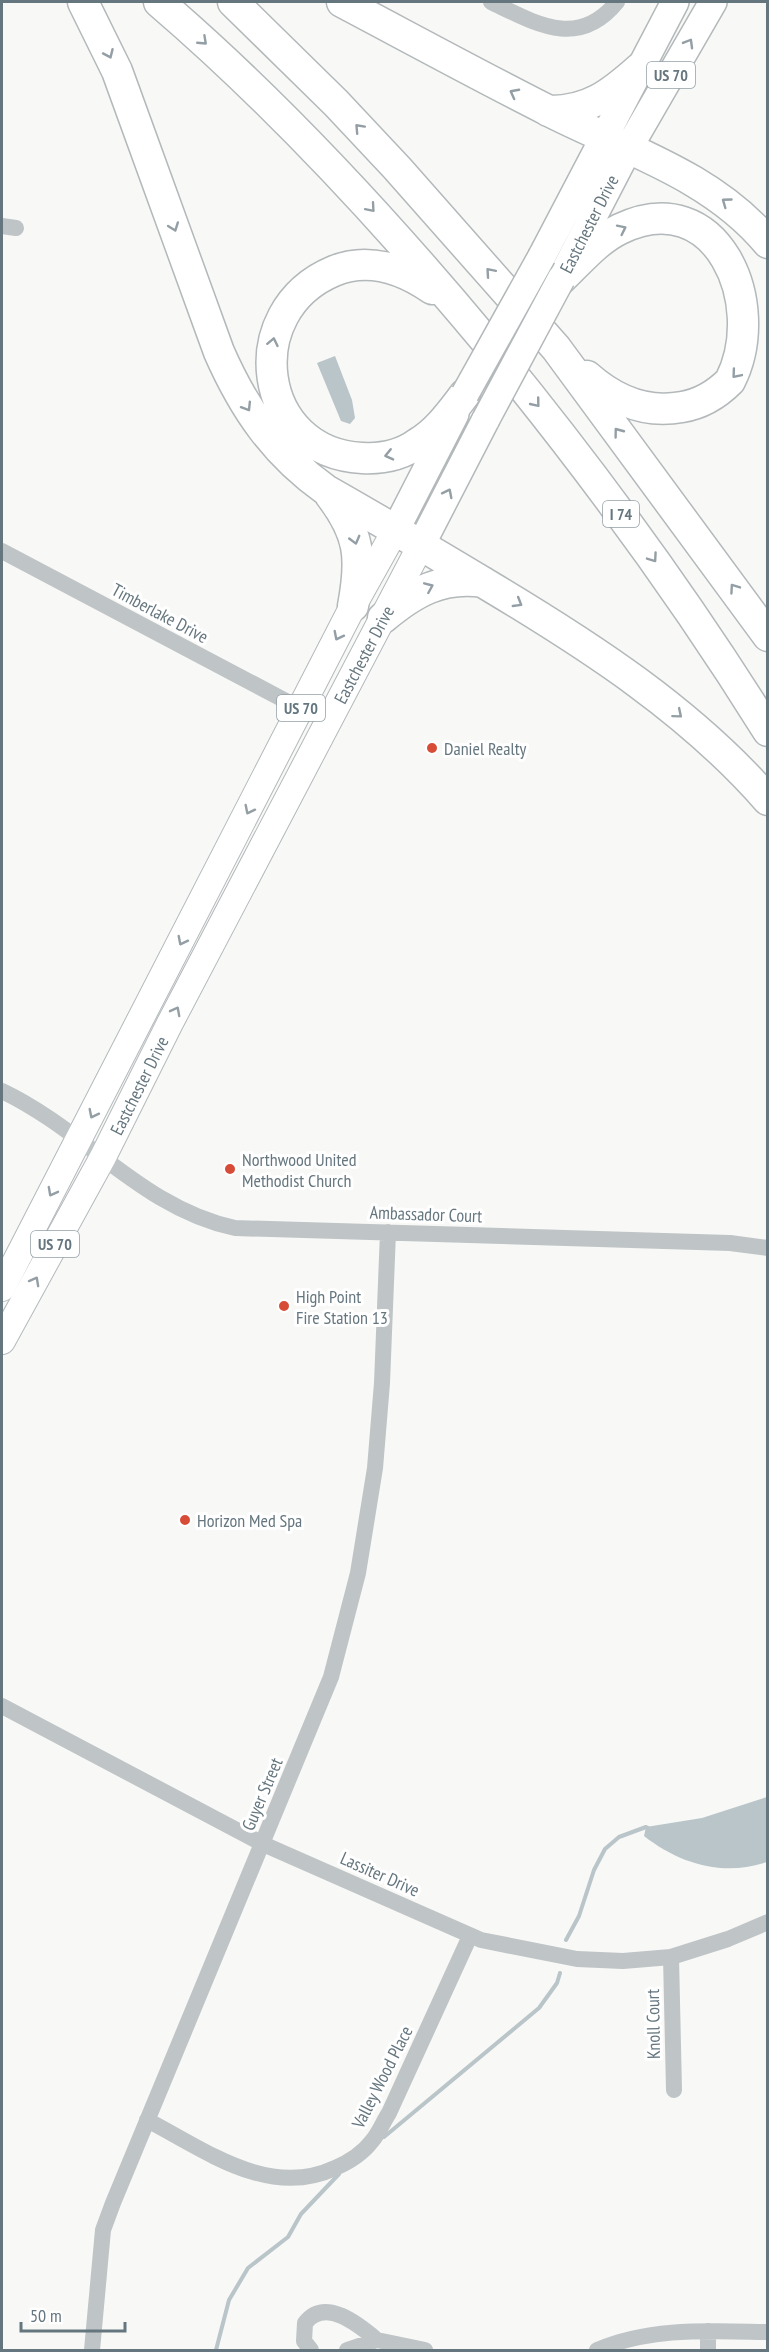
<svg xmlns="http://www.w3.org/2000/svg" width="769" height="2352" viewBox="0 0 769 2352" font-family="'PT Sans Narrow',sans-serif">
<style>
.water{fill:#b9c5c9}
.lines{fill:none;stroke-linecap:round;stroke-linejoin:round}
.stream{stroke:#b9c5c9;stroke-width:4}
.primary-casing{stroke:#b3b9bc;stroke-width:28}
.trunk-casing{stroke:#b3b8ba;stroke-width:30}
.motorway-casing{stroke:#b3b8ba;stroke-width:33}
.minor{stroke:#bfc4c7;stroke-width:16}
.primary{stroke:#fff;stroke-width:26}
.trunk{stroke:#fff;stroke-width:27}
.motorway{stroke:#fff;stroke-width:30}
.trunk-bridge-casing{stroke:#b3b8ba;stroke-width:30;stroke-linecap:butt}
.trunk-bridge{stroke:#fff;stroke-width:27}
.oneway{stroke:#939fa5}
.poi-dot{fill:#d74c37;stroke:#fff;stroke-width:2}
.labels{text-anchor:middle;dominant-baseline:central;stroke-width:6;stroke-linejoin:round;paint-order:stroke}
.shield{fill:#fff;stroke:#939fa5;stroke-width:1.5}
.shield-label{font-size:16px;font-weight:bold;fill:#65767f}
.street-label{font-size:18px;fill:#65767f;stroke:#fff}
.poi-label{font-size:18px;fill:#65767f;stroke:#fff;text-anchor:start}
</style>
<rect width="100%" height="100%" fill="#f8f8f6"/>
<path class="water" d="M335,356L352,400L355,418L350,424L341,421L317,363Z
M767,1797V1862C723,1877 680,1864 644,1836L646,1827L702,1818Z"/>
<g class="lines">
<path class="stream" d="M566,1940L579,1916L594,1870L605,1849L619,1837L646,1827L650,1829
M384,2137L539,2008L557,1983L560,1973
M216,2350L229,2300L248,2268L288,2237L301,2214L339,2174"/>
<g class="primary-casing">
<g id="primary">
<path d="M2,1288L353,606L396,529"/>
<path id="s1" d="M2,1341L103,1157L170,1023L421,545"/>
</g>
</g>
<g class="trunk-casing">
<path id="trunk" d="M542,256L675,2
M566,269L628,149L713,2
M396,529L455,414
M421,545L486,419"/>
</g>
<g class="motorway-casing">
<path id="motorway" d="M83,2L117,71L219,352C244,409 275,454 326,490C381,521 436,554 491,587C591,647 690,711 768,800
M159,2C278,104 384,219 484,339C587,464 682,593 768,731
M233,2L336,103L397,168L556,348L768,636
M342,2C410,38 478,75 547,110C623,149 712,175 768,243
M548,111C588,112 611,94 640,68
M561,279C579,262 597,240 620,229C717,182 769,304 730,381C717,394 700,404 682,407C645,414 614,400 587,376
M432,289C403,269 368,257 334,271C238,311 257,453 362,458C382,459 402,455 418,443C438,431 451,412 465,394
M330,495C360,534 362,558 353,606
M383,618C414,592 442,576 483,582"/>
</g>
<path class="minor" d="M491,2C535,23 578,50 617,2
M2,226L16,228
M2,551L301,709
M2,1091C86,1131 142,1208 235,1228L730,1243L768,1248
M2,1706L263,1844L481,1940L577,1959L623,1961L671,1957L728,1939L768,1922
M671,1957L674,2090
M147,2120C205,2150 269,2199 335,2168C349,2162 363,2153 372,2141C379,2133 383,2122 389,2113L470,1936
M92,2350L103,2230L113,2203L331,1677L358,1573L375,1468L382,1383L388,1232
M311,2350L304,2341L305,2323C325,2297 358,2324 377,2340
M347,2350L377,2340L425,2350
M597,2350C651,2327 709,2331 768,2332
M708,2350V2331"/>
<use href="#primary" class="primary"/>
<use href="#trunk" class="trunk"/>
<use href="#motorway" class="motorway"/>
<g class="trunk-bridge-casing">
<path id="trunk-bridge" d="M465,394L542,256
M486,419L561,279"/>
</g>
<use href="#trunk-bridge" class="trunk-bridge"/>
</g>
<defs><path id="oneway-chevron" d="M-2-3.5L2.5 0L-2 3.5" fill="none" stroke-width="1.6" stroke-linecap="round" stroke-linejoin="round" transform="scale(1.5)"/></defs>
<g class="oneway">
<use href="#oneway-chevron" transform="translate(203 41) rotate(43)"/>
<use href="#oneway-chevron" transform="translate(689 43) rotate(-60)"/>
<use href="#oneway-chevron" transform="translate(109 54) rotate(66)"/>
<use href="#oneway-chevron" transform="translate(514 93) rotate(-152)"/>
<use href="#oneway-chevron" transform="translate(359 128) rotate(-133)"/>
<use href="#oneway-chevron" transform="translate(726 202) rotate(-144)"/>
<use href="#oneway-chevron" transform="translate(371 208) rotate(49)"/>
<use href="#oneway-chevron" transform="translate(174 227) rotate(70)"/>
<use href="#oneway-chevron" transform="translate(622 229) rotate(-26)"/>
<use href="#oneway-chevron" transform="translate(490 272) rotate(-131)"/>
<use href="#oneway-chevron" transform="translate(273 342) rotate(-78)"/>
<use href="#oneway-chevron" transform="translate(736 374) rotate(130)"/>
<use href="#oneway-chevron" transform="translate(536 403) rotate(51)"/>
<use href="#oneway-chevron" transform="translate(247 407) rotate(58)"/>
<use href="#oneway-chevron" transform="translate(618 432) rotate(-127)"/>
<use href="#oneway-chevron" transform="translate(389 455) rotate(167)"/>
<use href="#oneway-chevron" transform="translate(448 493) rotate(-63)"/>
<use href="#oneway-chevron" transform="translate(355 540) rotate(75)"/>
<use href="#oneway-chevron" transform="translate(653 558) rotate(55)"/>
<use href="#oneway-chevron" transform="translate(429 587) rotate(-23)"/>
<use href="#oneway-chevron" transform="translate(734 588) rotate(-125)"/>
<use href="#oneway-chevron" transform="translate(518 603) rotate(31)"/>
<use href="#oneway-chevron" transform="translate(338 636) rotate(117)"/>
<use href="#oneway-chevron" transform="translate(678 714) rotate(40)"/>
<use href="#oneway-chevron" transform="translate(249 810) rotate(117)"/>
<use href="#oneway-chevron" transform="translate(182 941) rotate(117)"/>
<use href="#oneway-chevron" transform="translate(176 1011) rotate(-62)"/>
<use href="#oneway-chevron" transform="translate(93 1114) rotate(117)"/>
<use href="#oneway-chevron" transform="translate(52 1192) rotate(118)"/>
<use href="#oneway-chevron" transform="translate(35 1281) rotate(-61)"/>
</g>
<g class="poi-dot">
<circle cx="432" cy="748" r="6"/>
<circle cx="230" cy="1169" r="6"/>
<circle cx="284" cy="1306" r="6"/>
<circle cx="185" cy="1520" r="6"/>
</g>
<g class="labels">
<g class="shield">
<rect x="647" y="62" width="48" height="26" rx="4.5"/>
<rect x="603" y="501" width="36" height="26" rx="4.5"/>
<rect x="277" y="695" width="48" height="26" rx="4.5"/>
<rect x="31" y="1231" width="48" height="26" rx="4.5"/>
</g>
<g class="shield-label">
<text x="671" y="75">US 70</text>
<text x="621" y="514">I 74</text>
<text x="301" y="708">US 70</text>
<text x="55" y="1244">US 70</text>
</g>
<g class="street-label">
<text transform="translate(589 224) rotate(-63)">Eastchester Drive</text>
<text transform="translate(160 613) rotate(28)">Timberlake Drive</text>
<text stroke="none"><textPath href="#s1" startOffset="776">Eastchester Drive</textPath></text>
<text stroke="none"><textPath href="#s1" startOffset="290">Eastchester Drive</textPath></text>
<text transform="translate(426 1214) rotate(2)">Ambassador Court</text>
<text transform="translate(262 1794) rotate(-67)">Guyer Street</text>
<text transform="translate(380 1874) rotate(24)">Lassiter Drive</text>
<text transform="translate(653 2024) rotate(-91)">Knoll Court</text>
<text transform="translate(382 2077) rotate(-63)">Valley Wood Place</text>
</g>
<g class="poi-label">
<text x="444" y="748">Daniel Realty</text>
<text x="242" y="1159">Northwood United<tspan x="242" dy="21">Methodist Church</tspan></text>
<text x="296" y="1296">High Point<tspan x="296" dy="21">Fire Station 13</tspan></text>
<text x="197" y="1520">Horizon Med Spa</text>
</g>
</g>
<rect width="769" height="2352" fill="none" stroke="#65767f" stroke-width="6"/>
<path d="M21 2322v9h104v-9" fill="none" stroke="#65767f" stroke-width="3"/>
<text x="30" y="2322" font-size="18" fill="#65767f" stroke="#ffffff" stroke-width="4.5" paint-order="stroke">50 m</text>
</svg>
